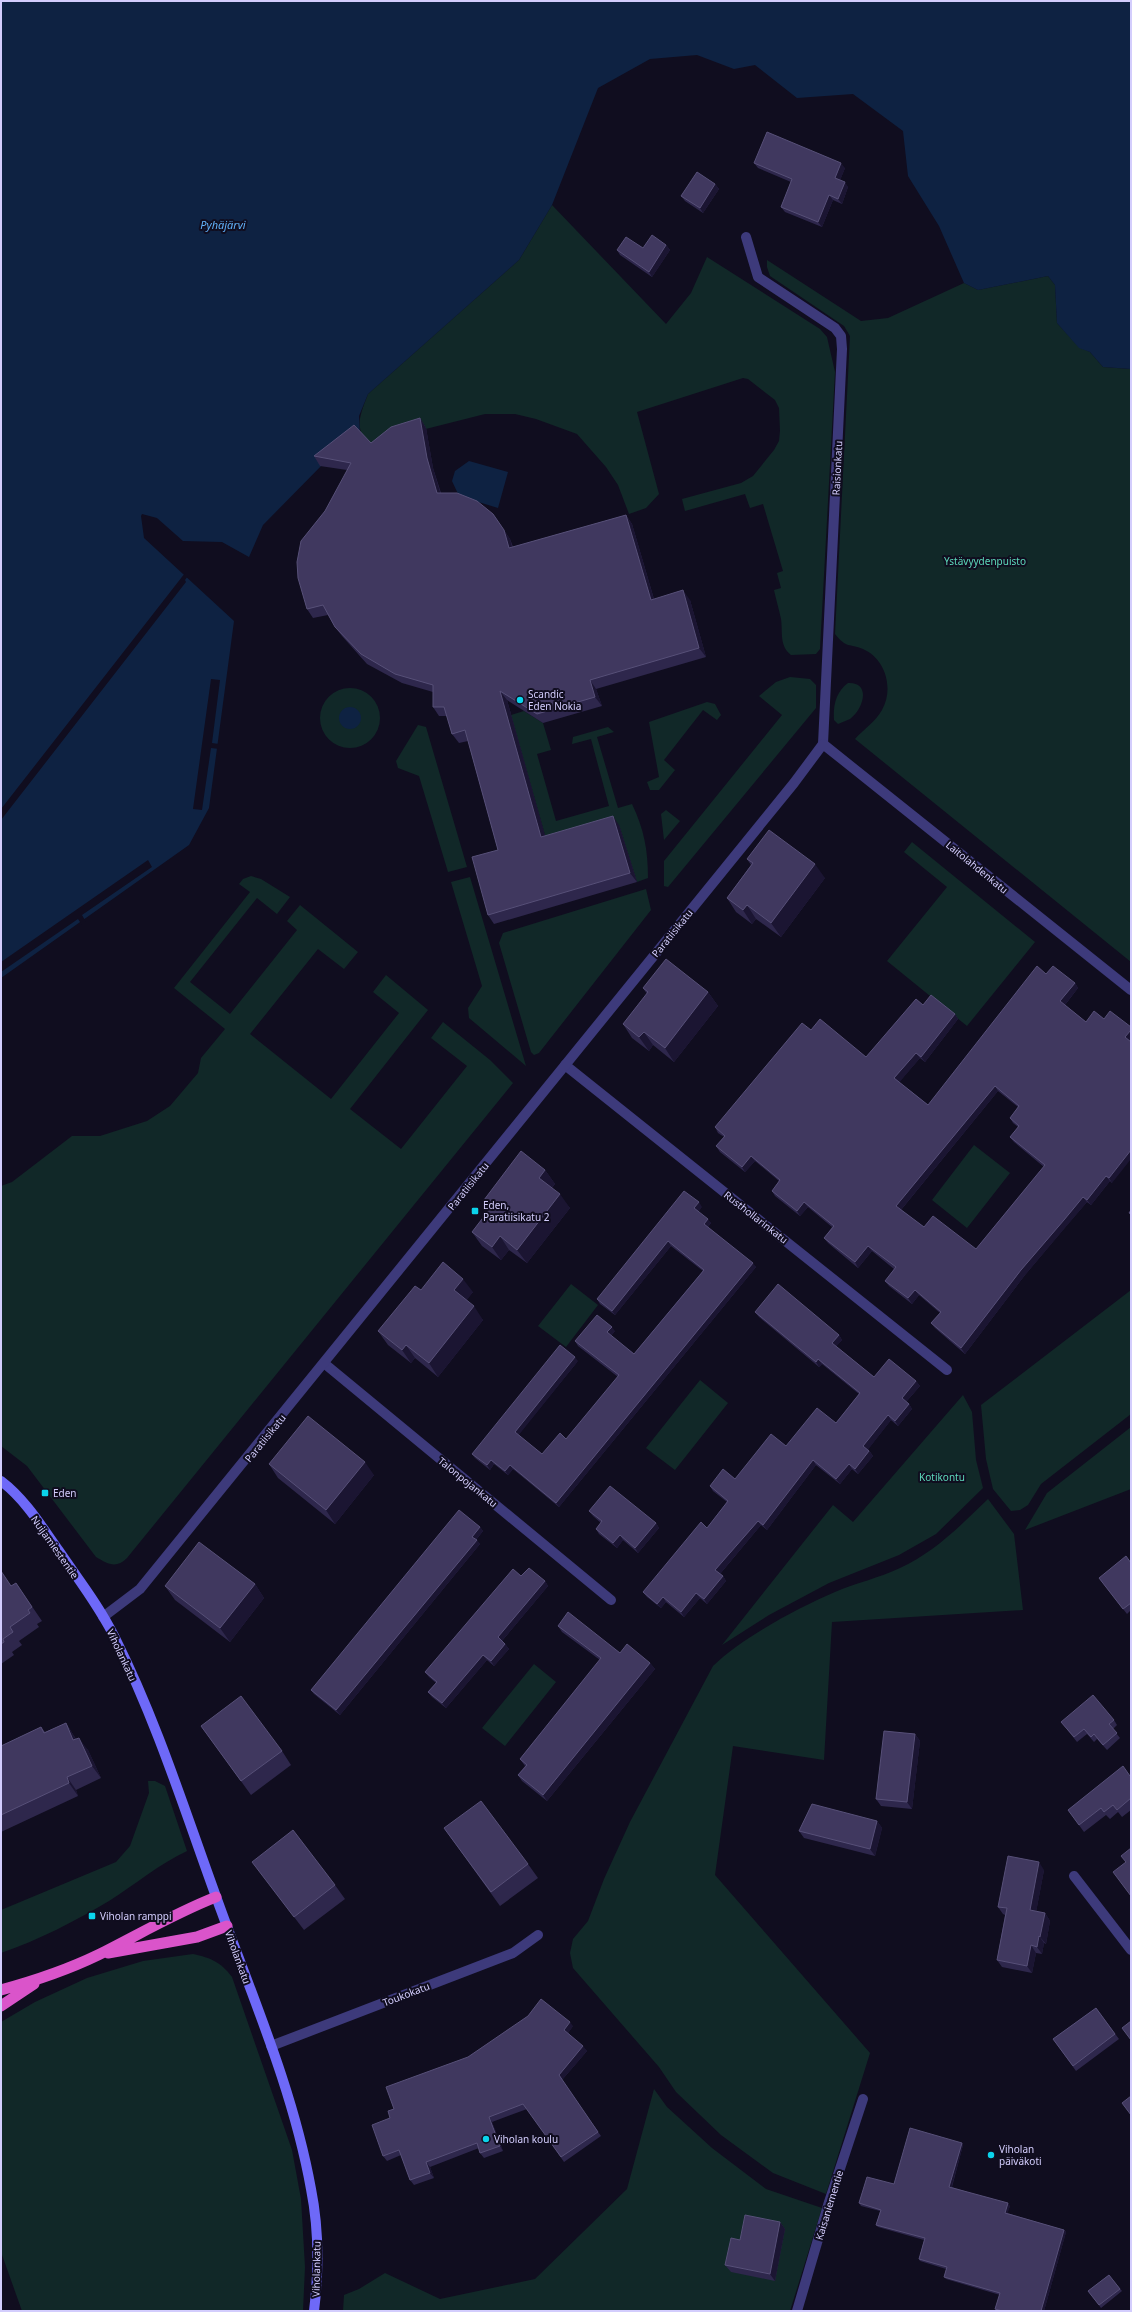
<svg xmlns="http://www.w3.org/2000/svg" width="1132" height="2312" viewBox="0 0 1132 2312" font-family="'Noto Sans',sans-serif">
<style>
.green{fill:#112828}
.water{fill:#0e2242}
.pier{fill:#100d1f}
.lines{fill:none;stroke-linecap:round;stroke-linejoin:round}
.minor{stroke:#3d3a7b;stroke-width:10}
.tertiary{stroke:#3d3a7b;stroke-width:10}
.secondary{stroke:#6e69f8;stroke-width:10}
.trunk{stroke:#da54ca;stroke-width:11}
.wall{fill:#2e274c;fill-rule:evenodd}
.shaded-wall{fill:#1b1532}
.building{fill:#40385f;stroke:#575078;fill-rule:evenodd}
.poi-dot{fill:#0bd3eb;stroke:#100d1f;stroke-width:1.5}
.labels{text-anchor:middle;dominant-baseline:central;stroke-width:4;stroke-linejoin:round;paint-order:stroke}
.street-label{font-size:10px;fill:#d3cdfd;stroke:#100d1f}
.park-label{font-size:10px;fill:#5dd9bb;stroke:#100d1f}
.poi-label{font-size:10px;fill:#d3cdfd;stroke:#100d1f;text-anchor:start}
.water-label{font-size:11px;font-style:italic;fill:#60b0f8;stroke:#100d1f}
</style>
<rect width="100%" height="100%" fill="#100d1f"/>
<path class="green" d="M552,205L666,324L691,293L707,257L820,329L827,337L835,372L820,649L816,654L791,655C779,645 783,633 781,619C779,609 776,600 774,590L781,588L777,573L783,571L763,504L750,508L745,494L685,511L682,499L741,483L753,476L774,450L779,441L780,431L779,408L775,400L748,379L743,378L637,412L659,494L646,508L629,514L618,485L606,467L577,434L536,419L515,414H485L398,436L374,456C356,428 356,425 368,394L519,260Z
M767,260L861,321L888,318L964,283L978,290L1048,276L1055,285L1057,323L1079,347L1090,352L1103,367L1131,369V962L855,739C863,730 876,721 882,710C894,689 886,659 863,649C849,643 847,649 835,634L850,336L844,326L770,276L767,267Z
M790,677L810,679L816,685V708L668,887L664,886V861L782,715L759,696L776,682Z
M848,683C872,682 863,710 850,719C846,721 842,722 838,724L834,720C833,705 836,692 848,683Z
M320 718a30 30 0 1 1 60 0a30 30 0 1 1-60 0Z
M707,702L715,704L721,715L717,720L703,710L664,760L675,770L659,790H650L647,782L659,777L649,722Z
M524,711L543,723L551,750L537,754L556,821L609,806L591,739L572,744L573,737L608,727L614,732L597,737L618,808L632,804C644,829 648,850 648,878L637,882L619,825L548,846L511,715Z
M418,725L426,727L467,867L448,872L419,776L398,768L396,761Z
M666,810L680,821L664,840L661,814Z
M912,842L1035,942L967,1026L887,961L947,887L904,852Z
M251,876L261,879L290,897L277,914L257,898L190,982L230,1014L297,930L287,921L300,905L358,952L344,969L318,949L250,1034L331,1099L399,1013L373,992L386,975L428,1010L350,1109L401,1149L467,1066L431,1038L443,1022L490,1060L513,1083L127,1558C116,1569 108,1564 96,1557L27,1466L1,1446V1186L12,1182L72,1136H100L147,1121L170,1106L198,1073L201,1058L225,1029L174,988L250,892L239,884L243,879Z
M470,877L526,1066L469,1018L468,1008L482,986L451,882Z
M646,889L651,910L539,1053L534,1055L531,1052L499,943L503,933Z
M974,1145L1010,1173L967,1228L932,1200Z
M571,1284L598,1305L566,1347L538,1326Z
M1131,1290V1414L1041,1484L1028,1505L1020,1510L1011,1511L993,1489L986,1459L981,1405Z
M700,1380L728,1403L675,1470L646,1448Z
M963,1395L972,1412L976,1460L983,1488L936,1534L899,1555L829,1583L769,1615L722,1645L833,1505L853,1522Z
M1131,1427V1489L1025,1530L1047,1493Z
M988,1499L1014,1534L1023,1610L832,1622L824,1760L733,1746L715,1875L870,2053L826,2194L773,2173L721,2135L676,2092L659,2067L573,1968L570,1953L573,1939L588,1921L604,1879L630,1822L713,1666C743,1637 796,1609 835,1592C856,1583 879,1578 900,1568C935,1552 961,1525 988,1499Z
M534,1664L556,1682L505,1746L482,1728Z
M148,1781H155L165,1786L187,1851C159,1864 136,1884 109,1901C75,1921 39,1940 1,1953V1910L116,1862L130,1846L149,1793Z
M193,1954C211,1958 221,1962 232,1977L292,2150L301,2199L305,2267L303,2311H22L1,2252V2022L35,2002L87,1978L143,1961Z
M654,2089L667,2107L712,2148L766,2189L822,2208L790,2311H343L344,2295L359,2289L385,2273L440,2299L535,2279L627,2189Z"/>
<path class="water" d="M1,1H1131V369L1103,367L1090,352L1079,348L1057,323L1055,285L1048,276L978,290L964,283L939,226L908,176L903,131L853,94L797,98L755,65L734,69L697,55L650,59L598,88L552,205L519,260L368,394L359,416L360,434L325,462L263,525L249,557L222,542L183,541L157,518L142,514L141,516L144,538L234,621L209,808L189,845L1,978Z
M469,461L508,472L498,508L459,496L452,481L455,471Z
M339 718a11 11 0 1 1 22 0a11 11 0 1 1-22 0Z"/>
<path class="pier" d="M185,573L188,576L185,580L186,582L1,820V809Z
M211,679L220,680L212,743L219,744V749L211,748L202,810L193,809Z
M148,860L152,867L82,915L86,922L82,925L78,919L1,972V962Z"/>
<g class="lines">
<path class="minor" d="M746,237L758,277L835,328L841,336L842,349L823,744
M565,1065L947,1370
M325,1364L611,1600
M1074,1876L1131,1950
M271,2046L513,1953L538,1935
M797,2311L829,2202L863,2099"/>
<path class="tertiary" d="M103,1617L140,1589L794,783L823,744L1131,990"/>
<path class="secondary" d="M1,1481C25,1499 42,1527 59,1551C78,1579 100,1607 115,1638C159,1726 188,1821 222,1913C255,2003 294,2094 311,2189C319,2229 319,2270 314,2311"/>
<path class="trunk" d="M108,1953L197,1937L227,1926
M1,1990C34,1981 67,1970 98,1955C138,1935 175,1913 216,1897
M1,2006L34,1984"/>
</g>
<path class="wall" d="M754,163L845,168L840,180L848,187L842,204L833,200L822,227L785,212L781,207L791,182L758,168Z
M715,184L719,189L703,213L685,201L681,196Z
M666,245L670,250L652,277L620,255L617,250L643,248Z
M420,418L426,428L433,468L441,493L493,514L510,539L513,547L626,515L632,524L654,599L690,600L706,657L596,689L602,706L543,723L507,700L545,836L619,825L637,882L494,924L488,915L498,850L468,741L459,743L452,734L447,716H439L433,707V692L402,683L367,664L342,636L335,627L328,615L313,618L307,609L347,470L320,466L314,456L371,443Z
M747,859L825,878L781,937L756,919L752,924L736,912L727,898L751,865Z
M1046,974L1075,983L1078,988L1065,1005L1086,1022L1130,1041L1112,1183L1110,1181L1091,1205L1087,1202L1067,1225L1025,1275L965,1354L935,1328L931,1323L940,1313L919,1295L912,1304L889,1286L885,1281L894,1269L872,1251L858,1268L828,1243L824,1238L832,1227L808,1207L800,1216L775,1196L772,1191L779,1181L755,1161L745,1172L720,1152L716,1146L724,1137L718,1133L715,1127L811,1030L866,1057L923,1005L955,1014L958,1019L925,1062L920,1058L899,1082L928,1105ZM998,1091L1018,1107L1010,1118L1013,1123L1018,1127L1010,1137L1014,1142L1044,1167L976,1249L924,1227L901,1210Z
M643,988L708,992L718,1006L674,1062L653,1045L649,1051L632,1038L623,1024L647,994Z
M545,1170L555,1184L552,1188L570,1208L527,1263L509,1250L501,1260L482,1246L472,1232L490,1209L484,1200Z
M702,1207L698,1212L711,1223L708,1227L756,1267L559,1507L513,1469L508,1475L494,1464L490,1470L475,1458L472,1454L578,1361L518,1435L542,1454L566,1439L618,1377L578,1346L575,1341L615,1331L611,1336L634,1354L703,1271L671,1246L615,1315L600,1304L597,1299Z
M421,1290L473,1292L466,1300L483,1320L438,1377L415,1358L411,1363L388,1345L378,1331Z
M755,1312L839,1335L842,1340L836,1346L874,1377L916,1381L920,1386L906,1402L909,1404L912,1409L898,1426L891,1420L868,1449L873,1456L858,1474L852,1469L840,1484L816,1465L767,1530L761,1525L720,1574L723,1576L726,1581L707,1604L700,1598L684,1617L666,1602L661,1608L647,1597L643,1592L707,1528L727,1502L713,1491L710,1486L735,1479L786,1446L836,1423L859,1394L822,1364L819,1367L759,1317Z
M269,1464L374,1475L335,1524L278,1478Z
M589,1511L656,1523L659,1528L638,1553L623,1540L617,1548L599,1534L596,1529L601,1523L593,1516Z
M480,1527L483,1531L476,1540L480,1544L340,1715L314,1694L311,1690Z
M1131,1563V1610L1127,1614L1099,1578Z
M1,1571L11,1586L16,1583L42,1621L37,1624L39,1627L19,1641L22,1645L12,1652L14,1655L1,1664Z
M521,1576L545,1581L548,1586L502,1641L505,1644L509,1649L494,1666L487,1660L446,1708L432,1697L428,1692L436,1683L429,1677L425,1672Z
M255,1584L264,1598L230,1642L175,1600L165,1586Z
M558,1626L620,1653L650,1663L655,1669L547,1801L522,1781L518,1775L525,1766L520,1759L600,1660L562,1632Z
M1114,1720L1117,1725L1113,1729L1120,1738L1107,1750L1097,1739L1094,1742L1087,1734L1077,1742L1061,1722Z
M66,1723L74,1736L76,1739L88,1750L101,1778L76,1790L78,1796L1,1832V1746L41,1727L45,1732Z
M201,1726L282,1751L291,1765L251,1795Z
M915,1734L920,1741L912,1809L881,1806L876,1799Z
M1131,1775V1810L1122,1817L1118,1812L1110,1819L1106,1815L1084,1832L1068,1810Z
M877,1821L882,1828L875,1856L804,1838L799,1831Z
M444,1828L528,1864L538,1878L500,1906Z
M252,1862L335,1885L345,1899L304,1930L262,1875Z
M1044,1870L1036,1912L1045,1913L1050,1921L1046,1944L1044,1943L1042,1954L1036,1953L1032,1973L1002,1967L997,1960L1005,1915L1003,1914L998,1907Z
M1096,2008L1119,2039L1076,2071L1053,2039Z
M573,2026L568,2033L587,2051L562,2080L601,2136L564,2162L527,2109L492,2122L503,2151L484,2158L480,2153L479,2148L430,2167L434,2178L414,2185L410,2180L401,2155L387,2161L383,2156L390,2118L394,2109Z
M962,2143L963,2145L952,2187L1010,2206L1007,2213L1064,2230L1066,2232L1044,2311H997L995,2309L1000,2295L946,2279L944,2277L946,2269L920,2261L919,2259L924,2240L878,2227L876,2225L880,2211L861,2206L859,2203L894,2184Z
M780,2222L785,2229L775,2281L731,2272L725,2265L740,2240Z
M1109,2275L1122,2291L1101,2308L1088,2291Z"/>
<path class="shaded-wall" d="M841,163L845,168L839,183L835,178Z
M845,182L848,187L842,204L838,199Z
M715,184L719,189L703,213L700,208Z
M829,195L833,200L822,227L818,222Z
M666,245L670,250L652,277L649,272Z
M420,418L426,428L433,468L443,502L437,493L427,458Z
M626,515L632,524L657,610L651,600Z
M504,530L510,539L515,558L509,548Z
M683,590L690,600L706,657L699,648Z
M590,680L596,689L602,706L595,697Z
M500,691L507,700L548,846L541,837Z
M613,816L619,825L637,882L630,873Z
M815,864L825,878L781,937L771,923Z
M747,905L756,919L752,924L743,910Z
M1075,983L1078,988L1064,1006L1060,1001Z
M708,992L718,1006L674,1062L665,1048Z
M955,1014L958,1019L925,1062L921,1057Z
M1131,1030V1040L1129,1042L1125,1037Z
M644,1032L653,1045L649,1051L639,1037Z
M916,1053L920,1058L898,1084L894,1078Z
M995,1086L998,1091L900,1211L896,1206Z
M1131,1150V1159L1112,1183L1109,1178Z
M751,1156L755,1161L745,1172L742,1167Z
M545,1170L555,1184L548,1192L539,1178Z
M1106,1176L1110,1181L1091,1205L1087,1200Z
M560,1194L570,1208L527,1263L517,1250Z
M1083,1197L1087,1202L1025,1275L965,1354L961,1348L1021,1270Z
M699,1202L702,1207L697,1213L694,1208Z
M804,1202L808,1207L800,1216L797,1211Z
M708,1219L711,1223L707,1228L704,1224Z
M500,1236L509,1250L501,1260L492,1247Z
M668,1241L671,1246L615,1315L612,1311Z
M868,1246L872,1251L858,1268L855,1262Z
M753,1263L756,1267L559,1507L556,1503Z
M463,1279L473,1292L464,1304L454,1290Z
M915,1290L919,1295L912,1304L908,1298Z
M474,1306L483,1320L438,1377L429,1363Z
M612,1327L615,1331L610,1337L607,1332Z
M839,1335L842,1340L835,1348L832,1343Z
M406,1345L415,1358L411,1363L402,1350Z
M575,1357L578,1361L518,1436L515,1432Z
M818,1359L822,1364L819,1367L816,1362Z
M916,1381L920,1386L905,1403L902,1398Z
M909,1404L912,1409L898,1426L895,1421Z
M888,1415L891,1420L867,1451L863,1446Z
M869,1451L873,1456L858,1474L855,1469Z
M491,1460L494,1464L490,1470L487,1465Z
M813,1460L816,1465L767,1530L763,1525Z
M365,1462L374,1475L335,1524L326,1510Z
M849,1464L852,1469L840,1484L836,1479Z
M510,1465L513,1469L508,1475L505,1471Z
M758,1521L761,1525L719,1575L715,1570Z
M656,1523L659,1528L638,1553L635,1548Z
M480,1527L483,1531L475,1541L472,1537Z
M620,1535L623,1540L617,1548L613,1543Z
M477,1540L480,1544L340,1715L336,1710Z
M723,1576L726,1581L707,1604L704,1599Z
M545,1581L548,1586L501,1642L498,1637Z
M255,1584L264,1598L230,1642L220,1628Z
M696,1593L700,1598L684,1617L681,1612Z
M663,1597L666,1602L661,1608L657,1604Z
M505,1644L509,1649L494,1666L491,1661Z
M483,1655L487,1660L446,1708L442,1703Z
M650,1663L655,1669L547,1801L543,1795Z
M66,1723L74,1736L82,1753L73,1740Z
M915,1734L920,1741L912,1809L907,1802Z
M79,1738L88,1750L101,1778L92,1766Z
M67,1777L76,1790L78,1796L69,1783Z
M877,1821L882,1828L875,1856L870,1849Z
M1039,1862L1044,1870L1035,1918L1030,1910Z
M1045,1913L1050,1921L1046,1944L1040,1937Z
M1039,1936L1044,1943L1042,1954L1037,1947Z
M1031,1945L1036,1953L1032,1973L1027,1966Z
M570,2022L573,2026L567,2035L564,2030Z
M583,2046L587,2051L562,2080L601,2136L559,2075Z
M489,2117L492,2122L503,2151L500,2146Z
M962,2143L963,2145L951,2189L949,2187Z
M426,2162L430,2167L434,2178L430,2173Z
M1008,2203L1010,2206L1007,2215L1005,2213Z
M780,2222L785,2229L775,2281L770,2274Z
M1064,2230L1066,2232L1044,2311H1041Z"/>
<path class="building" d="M767,132L841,163L835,178L845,182L838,199L829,195L818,222L781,207L792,179L754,163Z
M697,172L715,184L700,208L681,196Z
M652,235L666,245L649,272L617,250L626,237L643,248Z
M420,418L427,458L437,493H457L477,501L493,514L504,530L509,548L626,515L651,600L683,590L699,648L590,680L595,697L537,714L500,691L541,837L613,816L630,873L488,915L472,857L498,850L465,730L452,734L444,707H433V685L395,674L361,654L335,627L323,605L307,609L298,578L297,562L301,541L325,511L351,463L314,456L354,425L371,443L391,427Z
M769,830L815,864L771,923L747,905L743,910L727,898L753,863L747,859Z
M666,959L708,992L665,1048L644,1032L639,1037L623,1024L648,992L643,988Z
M1037,966L1046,974L1053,966L1075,983L1060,1001L1086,1022L1094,1011L1104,1019L1110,1011L1131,1027V1030L1125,1037L1131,1042V1150L1109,1178L1106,1176L1087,1200L1083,1197L1064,1220L1021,1270L961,1348L931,1323L941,1312L915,1290L908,1298L885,1281L896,1267L868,1246L855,1262L824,1238L834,1226L804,1202L797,1211L772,1191L780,1180L751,1156L742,1167L716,1146L725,1136L715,1127L802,1023L811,1030L820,1019L866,1057L916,999L923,1005L931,995L955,1014L921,1057L916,1053L894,1078L928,1105ZM995,1086L1019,1106L1010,1118L1019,1126L1010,1137L1045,1165L976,1249L933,1216L924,1227L896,1206Z
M521,1151L545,1170L539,1178L560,1194L517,1250L500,1236L492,1247L472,1232L492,1206L484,1200Z
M684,1191L699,1202L694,1208L708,1219L704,1224L753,1263L556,1503L510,1465L505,1471L491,1460L487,1465L472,1454L560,1345L575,1357L515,1432L542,1454L560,1433L566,1439L619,1375L575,1341L597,1315L612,1327L607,1332L634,1354L704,1270L668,1241L612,1311L597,1299Z
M1131,1210V1214L1129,1213Z
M443,1262L463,1279L454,1290L474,1306L429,1363L406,1345L402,1350L378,1331L415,1286L421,1290Z
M778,1284L839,1335L832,1343L874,1377L889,1359L916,1381L902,1398L909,1404L895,1421L888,1415L863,1446L869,1451L855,1469L849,1464L836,1479L813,1460L763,1525L758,1521L715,1570L723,1576L704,1599L696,1593L681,1612L663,1597L657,1604L643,1592L701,1522L707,1528L728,1501L710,1486L723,1469L735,1479L771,1434L786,1446L817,1408L836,1423L860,1393L818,1359L816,1362L755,1312Z
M308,1416L365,1462L326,1510L269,1464Z
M610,1486L656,1523L635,1548L620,1535L613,1543L596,1529L602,1521L589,1511Z
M459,1510L480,1527L472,1537L477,1540L336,1710L311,1690Z
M199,1542L255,1584L220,1628L165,1586Z
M1126,1556L1131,1563V1603L1123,1609L1099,1578Z
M529,1568L545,1581L498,1637L505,1644L491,1661L483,1655L442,1703L428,1692L437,1682L425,1672L513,1569L521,1576Z
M1,1571L11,1586L16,1583L32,1607L28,1610L30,1613L10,1627L13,1632L3,1639L4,1642L1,1644Z
M568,1612L620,1653L627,1644L650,1663L543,1795L518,1775L527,1765L520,1759L601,1658L558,1626Z
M1093,1695L1114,1720L1109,1724L1117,1733L1103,1745L1094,1734L1091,1737L1084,1729L1074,1737L1061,1722Z
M241,1696L282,1751L241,1781L201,1726Z
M66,1723L73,1740L79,1738L92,1766L67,1777L69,1783L1,1815V1746L41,1727L44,1733Z
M884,1731L915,1734L907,1802L876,1799Z
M1123,1766L1130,1776L1131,1775V1798L1117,1810L1113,1805L1104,1812L1101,1808L1079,1825L1068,1810Z
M481,1801L528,1864L491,1892L444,1828Z
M812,1804L877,1821L870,1849L799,1831Z
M293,1830L335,1885L294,1917L252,1862Z
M1131,1848V1896L1113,1872L1126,1862L1121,1856Z
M1008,1856L1039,1862L1030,1910L1045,1913L1040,1937L1039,1936L1037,1947L1031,1945L1027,1966L997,1960L1007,1908L998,1907Z
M541,1999L570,2022L564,2030L583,2046L559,2075L598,2132L561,2157L523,2104L489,2117L500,2146L480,2153L477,2143L426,2162L430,2173L410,2180L399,2150L383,2156L372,2125L390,2118L388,2111L394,2109L386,2087L468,2057L528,2016Z
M1096,2008L1115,2034L1073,2066L1053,2039Z
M1131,2021V2040L1122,2028Z
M1131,2096V2115L1122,2103Z
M910,2128L962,2143L949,2187L1008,2203L1005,2213L1064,2230L1041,2311H1002L995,2309L1000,2293L944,2277L947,2267L919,2259L925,2238L876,2225L881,2210L859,2203L867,2177L894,2184Z
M745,2215L780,2222L770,2274L725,2265L731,2238L740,2240Z
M1109,2275L1120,2289L1099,2305L1088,2291Z"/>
<g class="poi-dot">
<circle cx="520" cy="700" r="4"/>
<rect x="471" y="1207" width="8" height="8" rx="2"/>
<rect x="41" y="1489" width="8" height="8" rx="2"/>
<rect x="88" y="1912" width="8" height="8" rx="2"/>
<circle cx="486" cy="2139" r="4"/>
<circle cx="991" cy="2155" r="4"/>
</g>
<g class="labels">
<g class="street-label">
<text transform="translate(837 468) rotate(-87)">Raisionkatu</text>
<text transform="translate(977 867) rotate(39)">Laitolahdenkatu</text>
<text transform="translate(672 933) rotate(-51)">Paratiisikatu</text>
<text transform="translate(468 1186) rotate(-51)">Paratiisikatu</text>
<text transform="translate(756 1217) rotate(38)">Rusthollarinkatu</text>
<text transform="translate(265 1438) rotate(-51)">Paratiisikatu</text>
<text transform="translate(468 1482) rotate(39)">Talonpojankatu</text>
<text transform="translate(55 1547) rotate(55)">Nuijamiestentie</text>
<text transform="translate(122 1655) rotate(65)">Viholankatu</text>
<text transform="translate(238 1957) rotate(70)">Viholankatu</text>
<text transform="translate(406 1994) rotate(-21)">Toukokatu</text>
<text transform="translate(829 2205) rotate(-73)">Kaisaniementie</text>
<text transform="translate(316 2269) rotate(-89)">Viholankatu</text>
</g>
<g class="park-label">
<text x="985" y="561">Ystävyydenpuisto</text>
<text x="942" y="1477">Kotikontu</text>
</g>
<g class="poi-label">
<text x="528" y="694">Scandic<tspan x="528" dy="12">Eden Nokia</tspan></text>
<text x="483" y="1205">Eden,<tspan x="483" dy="12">Paratiisikatu 2</tspan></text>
<text x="53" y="1493">Eden</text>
<text x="100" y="1916">Viholan ramppi</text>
<text x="494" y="2139">Viholan koulu</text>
<text x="999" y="2149">Viholan<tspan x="999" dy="12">päiväkoti</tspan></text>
</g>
<g class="water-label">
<text x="223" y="224">Pyhäjärvi</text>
</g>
</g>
<rect width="1132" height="2312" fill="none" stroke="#d3cdfd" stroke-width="4"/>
</svg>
